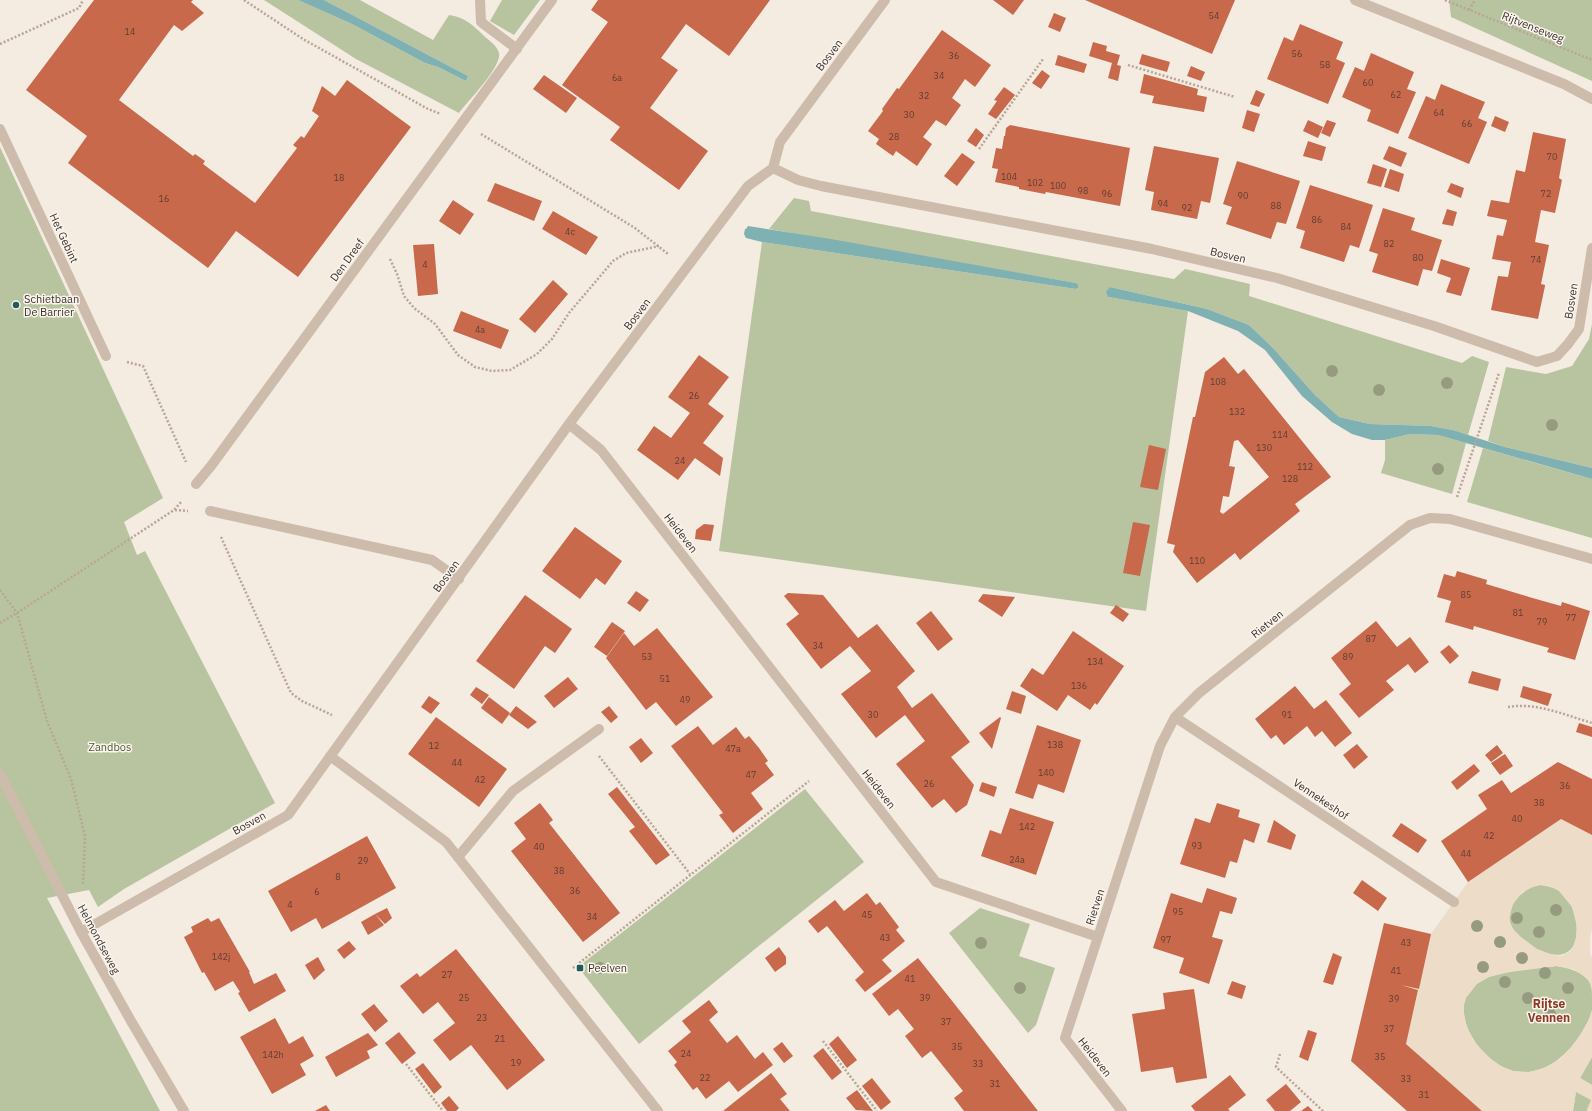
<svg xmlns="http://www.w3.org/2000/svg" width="1592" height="1111" viewBox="0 0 1592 1111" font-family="'IBM Plex Sans',sans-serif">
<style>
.green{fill:#b8c4a0}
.plaza{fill:#ecdcc8;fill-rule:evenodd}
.water{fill:#7fb0b2}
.building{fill:#c8694b;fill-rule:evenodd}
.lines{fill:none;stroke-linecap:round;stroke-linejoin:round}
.path{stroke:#b9a596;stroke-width:2.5;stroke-dasharray:2 2;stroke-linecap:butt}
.service{stroke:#cdbbac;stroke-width:10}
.minor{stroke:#cdbbac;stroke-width:10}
.tree{fill:#969b7f}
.poi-dot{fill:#1f5a5e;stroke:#fbf5ee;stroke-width:1.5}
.labels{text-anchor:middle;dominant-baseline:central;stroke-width:3;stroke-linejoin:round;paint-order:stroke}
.number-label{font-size:9px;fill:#5e3e33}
.street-label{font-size:11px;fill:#3b302b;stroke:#fbf5ee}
.poi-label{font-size:11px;fill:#3b302b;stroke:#fbf5ee;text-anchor:start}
.park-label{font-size:11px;fill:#4a5a2e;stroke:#fbf5ee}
.neighbourhood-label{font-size:12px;font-weight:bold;fill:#8c3b22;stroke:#fbf5ee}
</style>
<rect width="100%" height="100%" fill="#f4ebe1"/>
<path class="green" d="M264,0H298L352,24L425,63L438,67L466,81L468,76L324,0H360L433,40L449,15C464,17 473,25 483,35C488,40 497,45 499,53C502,67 468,101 459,113L356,59Z
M502,0H540L514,35L490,21Z
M1449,0H1592V81L1451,17Z
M0,147L163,498L124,522L137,555L145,551L275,803L124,889L98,907L89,890L47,898L160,1111H0Z
M794,198L809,201L811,211L1174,279L1185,269L1194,271L1250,284L1249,296L1462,363L1472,356L1489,362L1468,435L1453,430L1431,426L1370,424L1339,417L1315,395L1273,348L1249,325L1207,309L1110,287L1108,297L1188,311L1146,611L719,551L762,242L1076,289L1078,288L1076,283L769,229Z
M1592,324V468L1505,447L1488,441L1506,367L1546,374L1572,366L1589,339Z
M1410,434L1438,435L1466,443L1452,494L1381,473L1385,460V440Z
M1483,448L1592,479V538L1467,502Z
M805,789L864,862L755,949L639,1044L578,967Z
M1540,885C1547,886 1552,887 1558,890C1574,900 1580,925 1575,942C1565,971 1520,944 1512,927C1507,918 1510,908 1515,901C1522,892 1529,887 1540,885Z
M980,908L1030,924L1019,956L1055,968L1036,1025L1028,1033L949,933Z
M1556,966C1567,968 1578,970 1586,978C1592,983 1592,990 1592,997C1592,1001 1592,1006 1592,1010C1591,1017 1586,1025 1582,1032C1567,1057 1539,1081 1507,1069C1479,1058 1445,1010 1476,984C1492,970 1535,969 1556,966Z
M1592,1057V1085L1580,1078Z
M1576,1091L1592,1100L1587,1111H1573Z"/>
<path class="plaza" d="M1561,819L1592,835V929L1590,937V953L1592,958V987L1587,978L1573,969L1556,966L1510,972L1489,977L1477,984L1466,998L1463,1008L1467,1028L1477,1045L1491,1059L1501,1066L1513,1071L1529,1072L1547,1067L1561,1058L1576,1042L1588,1022L1592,1010V1057L1580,1078L1592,1085V1111H1587V1109L1591,1100L1576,1092L1573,1111H1482L1406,1044L1431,934L1468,882ZM1540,885L1550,886L1559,891L1572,907L1577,926L1576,938L1573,948L1569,952L1562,956L1553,955L1537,949L1521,937L1512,928L1509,919L1513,904L1522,892L1533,887Z"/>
<path class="water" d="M298,0H324L468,76L466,81L438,67L425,63L352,24Z
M748,226L831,239L1076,283L1078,285V288L1076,289L762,242L746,238L744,234L745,229H746Z
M1110,287L1207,309L1249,325L1273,348L1315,395L1339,417L1370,424L1431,426L1453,430L1505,447L1592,468V479L1438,435L1410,434L1385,440H1372L1352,434L1332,422L1302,396L1265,350L1238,331L1188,311L1108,297L1106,292Z"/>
<path class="building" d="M94,0H193L191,2L204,13L182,31L174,25L119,100L193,156L195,154L205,161L203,164L255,203L297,148L293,145L301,136L304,138L319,116L312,111L322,86L335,96L347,80L411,127L298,277L236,231L208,268L68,163L87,136L26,90Z
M598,0H770L729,56L686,24L661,58L678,70L650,108L708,151L679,190L610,140L620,127L562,85L608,22L591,10Z
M993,0H1024L1013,15Z
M1085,0H1235L1212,54Z
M1054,13L1066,18L1060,32L1048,27Z
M1300,24L1343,42L1336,59L1345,63L1328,104L1267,79L1284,37L1293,41Z
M942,30L991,65L975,87L965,79L952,98L961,105L946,126L936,120L923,137L932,144L917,166L896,151L893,156L876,144L879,139L868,131L883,111L882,109L897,88L899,89Z
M1093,42L1107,46L1106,51L1120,55L1117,65L1121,66L1118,81L1108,78L1112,63L1089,56Z
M1371,53L1414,72L1407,89L1416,92L1398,134L1367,121L1371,110L1342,97L1355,67L1364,71Z
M1142,54L1170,62L1167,72L1139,64Z
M1058,55L1087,64L1084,73L1055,65Z
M1191,66L1205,72L1201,81L1187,76Z
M1042,70L1050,76L1041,89L1032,83Z
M1144,74L1198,89L1197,95L1207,97L1204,112L1152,103L1154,96L1140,93Z
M544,75L577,98L566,113L533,89Z
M1441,84L1485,102L1478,118L1487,122L1469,164L1408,138L1426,96L1435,100Z
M1004,87L1015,95L996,119L988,114L997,101L994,100Z
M1256,90L1265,94L1259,107L1250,104Z
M1247,110L1260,114L1254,132L1242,128Z
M1495,116L1509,122L1505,132L1491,126Z
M1308,120L1323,127L1318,138L1303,131Z
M1327,120L1336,123L1330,137L1321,133Z
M1010,125L1130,148L1120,206L1046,192L1045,194L1019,189V187L995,182L998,169L992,168L996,148L1002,149L1004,136H1005L1006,128Z
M976,128L984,135L976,147L967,141Z
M1533,132L1566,139L1559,178L1562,180L1555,213L1541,210L1535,242L1549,245L1541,284L1545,285V286L1538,319L1491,310L1498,276L1508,277L1511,262L1492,259L1497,235L1503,236L1507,220L1487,216L1491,200L1509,203L1516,170L1525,172Z
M1308,141L1326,147L1322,161L1303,156Z
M1154,146L1219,158L1210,203L1201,201L1197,219L1151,210L1154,192L1145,190Z
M1389,146L1407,153L1401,167L1383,159Z
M962,153L975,162L957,186L944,176Z
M1237,161L1300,181L1286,224L1277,222L1271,239L1226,224L1232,207L1223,204Z
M1373,164L1387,169L1381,187L1367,183Z
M1390,169L1404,174L1399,192L1384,187Z
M495,183L542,201L534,221L487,201Z
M1451,183L1464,188L1461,198L1447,192Z
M1310,185L1373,205L1359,248L1350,245L1344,262L1300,248L1305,231L1296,228Z
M453,200L474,214L460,235L439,221Z
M1383,208L1415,218L1411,230L1442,240L1432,271L1423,269L1418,286L1372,272L1378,254L1369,251Z
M1447,209L1457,212L1453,226L1442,224Z
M553,211L598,237L586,255L542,229Z
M434,244L438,294L418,296L413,245Z
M1441,259L1470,268L1461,296L1446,292L1451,278L1437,273Z
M553,280L568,294L535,333L519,319Z
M461,311L509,330L501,349L453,331Z
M699,355L729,377L708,404L724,416L703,443L723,458L720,476L695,458L678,480L637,450L654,426L671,438L690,413L668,397Z
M1224,357L1238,374L1244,369L1331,477L1295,504L1300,511L1240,560L1235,553L1197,583L1173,552L1175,545L1167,543L1193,417H1195L1205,372ZM1238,440L1269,477L1223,514L1220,512L1223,496L1229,497L1235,467L1229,466L1234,441Z
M1149,445L1166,449L1158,490L1140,487Z
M1133,522L1150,525L1140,576L1123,573Z
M704,524L714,525L711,541L695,539L696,530Z
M575,527L622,561L605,585L596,578L580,599L542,571Z
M1457,571L1487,580L1486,584L1536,599L1561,606L1562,602L1590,611L1575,660L1547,652L1549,648L1474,626L1473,630L1445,622L1451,601L1437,597L1444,574L1455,577Z
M636,591L649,600L640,612L627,603Z
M788,593L823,595L858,638L877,624L915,671L897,687L912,708L932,693L970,742L951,757L974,785L967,805L956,813L944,799L932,808L896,764L925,741L905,715L876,738L841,694L871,671L850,646L821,669L786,624L799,614L784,596Z
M983,594L1015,597L1002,617L978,601Z
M525,595L572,629L555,653L545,646L514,689L476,661Z
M1116,605L1129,614L1123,622L1110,613Z
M931,611L953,639L938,651L916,623Z
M1376,621L1397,647L1410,637L1429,662L1415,673L1408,664L1386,681L1394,690L1359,718L1339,694L1351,684L1331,658Z
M612,622L625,631L607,656L594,647Z
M657,628L713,697L676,726L656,702L646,710L606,658L624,633L634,646Z
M1073,631L1124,666L1097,705L1095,703L1090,710L1068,695L1057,711L1020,686L1032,668L1043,675Z
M1449,645L1459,656L1450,664L1440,652Z
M1472,671L1501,679L1498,691L1468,683Z
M568,677L578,689L554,708L544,696Z
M1295,686L1314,709L1326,700L1352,733L1335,747L1322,731L1315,737L1307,726L1284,745L1276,735L1271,739L1255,719Z
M1523,686L1552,694L1548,706L1520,697Z
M476,687L489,695L482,704L470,695Z
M1012,691L1026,696L1021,714L1006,709Z
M429,696L440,703L431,714L421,707Z
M489,697L510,713L502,724L481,708Z
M516,706L537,722L528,729L509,715Z
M609,706L618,717L611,723L601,712Z
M436,717L507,769L479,807L408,754Z
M1000,717L1001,718L992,749L979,733Z
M1579,723L1592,727V737L1576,732Z
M1037,725L1081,740L1064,793L1038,784L1033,799L1015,793Z
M698,726L713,745L736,727L745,739L749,736L759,748L768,761L765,763L774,775L751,793L763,809L733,833L719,815L723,813L671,746Z
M641,738L653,753L641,763L629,747Z
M1357,744L1368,757L1354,769L1343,755Z
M1497,745L1503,753L1491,762L1485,755Z
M1505,754L1513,766L1500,775L1491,763Z
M1558,762L1592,779V835L1561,819L1468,882L1441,841L1487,809L1478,795L1502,780L1511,793Z
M1474,764L1480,771L1457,790L1451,782Z
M982,782L997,787L994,797L979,791Z
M617,787L670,855L656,865L629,831L635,827L608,794Z
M540,803L553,820L549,823L620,913L583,942L511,851L526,839L514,823Z
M1217,803L1240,810L1238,817L1260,824L1254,843L1244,839L1237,863L1230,861L1225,878L1180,864L1195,818L1210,823Z
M1010,808L1054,822L1036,875L981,856L990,830L1001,834Z
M1274,820L1296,835L1291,850L1267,842Z
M1401,823L1427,840L1418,853L1392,836Z
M367,836L396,888L322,929L316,918L291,932L268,891Z
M1362,880L1387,898L1378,911L1353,893Z
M1207,888L1237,898L1232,914L1220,911L1212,937L1223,940L1209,984L1179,973L1184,958L1153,948L1171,893L1202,903Z
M867,893L876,905L880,902L899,927L896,930L905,941L882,960L892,971L865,992L855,980L864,972L827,926L818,933L808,921L835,900L844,911Z
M387,908L392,918L385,924L375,914Z
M375,914L384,925L368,935L361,922Z
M208,918L211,922L219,918L250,972H249L254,984L276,973L286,991L249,1012L238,993L240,992L233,981L215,991L204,972L202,973L184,937L193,932L191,927Z
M1384,923L1431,934L1419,989L1401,985L1418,990L1406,1044L1482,1111H1407L1351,1061Z
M349,941L356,949L344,959L337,950Z
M779,947L786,957V964L775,972L765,958Z
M456,949L545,1060L507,1090L471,1045L450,1061L433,1040L455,1023L438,1002L423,1014L400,986L417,973L420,977Z
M1333,953L1342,957L1333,985L1323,982Z
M318,957L325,970L314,980L305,965Z
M918,958L968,1021L1038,1111H964L954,1098L963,1091L931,1051L922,1058L905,1036L914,1029L898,1009L889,1016L872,994Z
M1232,981L1246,986L1242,999L1227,994Z
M1194,989L1207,1078L1176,1083L1173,1067L1141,1072L1132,1014L1165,1009L1163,993Z
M709,1000L718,1012L709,1020L727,1043L737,1035L755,1059L763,1052L773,1065L738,1092L729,1081L706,1099L697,1087L693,1090L674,1065L677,1062L668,1051L691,1032L682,1021Z
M374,1004L388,1021L375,1032L361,1014Z
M275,1018L289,1044L303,1036L314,1056L300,1064L306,1075L272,1094L240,1037Z
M1308,1030L1317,1033L1308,1061L1299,1057Z
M399,1032L416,1053L402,1064L385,1043Z
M368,1033L378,1045L367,1051L370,1058L336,1077L325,1057Z
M838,1036L857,1060L847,1068L829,1044Z
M782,1042L793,1056L784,1063L773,1049Z
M823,1048L842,1072L832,1080L813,1056Z
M423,1063L442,1087L434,1094L415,1069Z
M771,1073L787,1094L780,1099L790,1111H723Z
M1230,1075L1246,1095L1228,1109L1230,1111H1195L1191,1106Z
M872,1078L891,1102L881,1110L862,1086Z
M1286,1084L1301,1102L1290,1111H1275L1266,1100Z
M857,1090L866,1102L873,1111L856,1110L846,1098Z
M449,1096L459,1108L456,1111H447L441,1103Z
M326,1105L330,1111H315Z
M1308,1106L1313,1111H1301Z"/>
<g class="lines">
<path class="path" d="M244,0L303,39L428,109L441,114
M1445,0L1592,60
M1469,10L1475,0
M0,44L79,8L83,0
M1128,65L1235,97
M481,134L635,228L668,254
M979,149L1043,59
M390,259L397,274L404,296L414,308L435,324L458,355L475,367L492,371L510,370L537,354L552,339L569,313L613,261L626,253L659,246
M127,362L143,366L186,462
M1457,497L1499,373
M175,510L188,511
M221,537L291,693L302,701L332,715
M0,590L17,613L47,721L71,779L85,836L83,885
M0,623L17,613L174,510L182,501
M1508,707C1536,702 1565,715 1592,723
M599,756L690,874
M573,968L809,781
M823,1041L877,1111
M1280,1054L1276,1067L1323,1111
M406,1064L443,1111"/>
<path class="service" d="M458,857L513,791L599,729"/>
<path class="minor" d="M480,0L481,22L517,49
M1355,0L1564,84L1592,99
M0,129L106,356
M773,168L798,180L821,186L1152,249L1277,278L1434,326L1537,362L1557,356L1568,344L1579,329L1592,248
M569,424L601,450L936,882L1098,937L1065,1038L1122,1111
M196,484L211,466L552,0
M210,511L432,560L459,579
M1175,717L1454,902
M330,756L446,842L658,1111
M0,774L81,932L131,1021L184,1111
M81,932L288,815L569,424L748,186L773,168L780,142L885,0
M1098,937L1160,746L1175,717L1199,693L1410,525L1430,518L1450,519L1592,559"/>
</g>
<g class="tree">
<circle cx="1332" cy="371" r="6"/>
<circle cx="1447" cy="383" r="6"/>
<circle cx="1379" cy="390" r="6"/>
<circle cx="1552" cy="425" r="6"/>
<circle cx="1438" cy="469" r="6"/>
<circle cx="1556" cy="910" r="6"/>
<circle cx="1517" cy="918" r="6"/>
<circle cx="1477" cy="926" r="6"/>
<circle cx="1539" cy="932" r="6"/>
<circle cx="1500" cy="942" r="6"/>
<circle cx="981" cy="943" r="6"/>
<circle cx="1522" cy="958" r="6"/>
<circle cx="1483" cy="967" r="6"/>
<circle cx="600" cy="968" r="6"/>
<circle cx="1545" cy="973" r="6"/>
<circle cx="1505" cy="982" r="6"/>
<circle cx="1020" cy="988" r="6"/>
<circle cx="1568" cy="988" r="6"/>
<circle cx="1528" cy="998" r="6"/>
<circle cx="1550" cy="1014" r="6"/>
</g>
<g class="poi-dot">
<circle cx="16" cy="305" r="4"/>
<rect x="576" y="964" width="8" height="8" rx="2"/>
</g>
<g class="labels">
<g class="number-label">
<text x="1214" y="15">54</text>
<text x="130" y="31">14</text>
<text x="1297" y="53">56</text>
<text x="954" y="55">36</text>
<text x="1325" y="64">58</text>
<text x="939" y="75">34</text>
<text x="617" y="77">6a</text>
<text x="1368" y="82">60</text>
<text x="1396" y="94">62</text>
<text x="924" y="95">32</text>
<text x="1439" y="112">64</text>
<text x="909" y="114">30</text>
<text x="1467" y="123">66</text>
<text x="894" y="136">28</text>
<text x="1552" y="156">70</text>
<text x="1009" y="176">104</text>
<text x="339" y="177">18</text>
<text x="1035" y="182">102</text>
<text x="1058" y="185">100</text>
<text x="1083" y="190">98</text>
<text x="1107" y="193">96</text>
<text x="1546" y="193">72</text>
<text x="1243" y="195">90</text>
<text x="164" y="198">16</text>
<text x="1163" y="203">94</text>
<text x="1276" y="205">88</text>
<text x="1187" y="207">92</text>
<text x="1317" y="219">86</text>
<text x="1346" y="226">84</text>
<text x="570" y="231">4c</text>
<text x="1389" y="243">82</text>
<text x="1418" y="257">80</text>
<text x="1536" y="259">74</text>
<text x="425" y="264">4</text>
<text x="480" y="329">4a</text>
<text x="1218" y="381">108</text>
<text x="694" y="395">26</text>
<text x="1237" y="411">132</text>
<text x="1280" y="434">114</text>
<text x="1264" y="447">130</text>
<text x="680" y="460">24</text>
<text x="1305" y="466">112</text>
<text x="1290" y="478">128</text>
<text x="1197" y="560">110</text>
<text x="1466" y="594">85</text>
<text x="1518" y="612">81</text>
<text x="1571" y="617">77</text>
<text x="1542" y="621">79</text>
<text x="1371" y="638">87</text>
<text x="818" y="645">34</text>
<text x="647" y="656">53</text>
<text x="1348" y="656">89</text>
<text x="1095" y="661">134</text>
<text x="665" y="678">51</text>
<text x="1079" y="685">136</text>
<text x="685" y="699">49</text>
<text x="873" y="714">30</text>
<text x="1287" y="714">91</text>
<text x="1055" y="744">138</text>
<text x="434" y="745">12</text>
<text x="733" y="748">47a</text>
<text x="457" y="762">44</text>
<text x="1046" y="772">140</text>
<text x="751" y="774">47</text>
<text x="480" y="779">42</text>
<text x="929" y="783">26</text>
<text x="1565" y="785">36</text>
<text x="1539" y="802">38</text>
<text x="1517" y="818">40</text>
<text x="1027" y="826">142</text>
<text x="1489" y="835">42</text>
<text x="1197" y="845">93</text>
<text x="539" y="846">40</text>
<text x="1466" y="853">44</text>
<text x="1017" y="859">24a</text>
<text x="363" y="860">29</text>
<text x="559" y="870">38</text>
<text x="338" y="876">8</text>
<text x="575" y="890">36</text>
<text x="317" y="891">6</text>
<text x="290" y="904">4</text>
<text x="1178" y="911">95</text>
<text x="867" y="914">45</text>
<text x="592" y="916">34</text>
<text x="885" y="937">43</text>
<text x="1166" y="939">97</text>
<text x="1406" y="942">43</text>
<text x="221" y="956">142j</text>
<text x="1396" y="970">41</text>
<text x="447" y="974">27</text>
<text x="910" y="978">41</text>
<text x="464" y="997">25</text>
<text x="925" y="997">39</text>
<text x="1394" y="998">39</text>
<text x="482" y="1017">23</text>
<text x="946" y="1021">37</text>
<text x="1389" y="1028">37</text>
<text x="500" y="1038">21</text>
<text x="957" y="1046">35</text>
<text x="686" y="1053">24</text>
<text x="273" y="1054">142h</text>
<text x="1380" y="1056">35</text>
<text x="516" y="1062">19</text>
<text x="978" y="1063">33</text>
<text x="705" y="1077">22</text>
<text x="1406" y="1078">33</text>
<text x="995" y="1083">31</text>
<text x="1424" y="1094">31</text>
</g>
<g class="street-label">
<text transform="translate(1533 27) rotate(22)">Rijtvenseweg</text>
<text transform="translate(829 55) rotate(-53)">Bosven</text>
<text transform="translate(64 238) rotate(65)">Het Gebint</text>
<text transform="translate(1228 255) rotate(13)">Bosven</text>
<text transform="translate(347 260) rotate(-54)">Den Dreef</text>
<text transform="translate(1571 301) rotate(-81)">Bosven</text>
<text transform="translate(637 314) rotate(-53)">Bosven</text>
<text transform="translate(681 533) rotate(52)">Heideven</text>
<text transform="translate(446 576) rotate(-54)">Bosven</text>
<text transform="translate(1267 624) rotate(-39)">Rietven</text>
<text transform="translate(879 789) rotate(52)">Heideven</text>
<text transform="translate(1321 799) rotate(34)">Vennekeshof</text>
<text transform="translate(249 823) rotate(-29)">Bosven</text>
<text transform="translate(1095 907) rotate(-72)">Rietven</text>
<text transform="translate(99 939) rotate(62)">Helmondseweg</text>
<text transform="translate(1095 1057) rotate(52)">Heideven</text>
</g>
<g class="poi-label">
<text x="24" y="299">Schietbaan<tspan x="24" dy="13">De Barrier</tspan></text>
<text x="588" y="968">Peelven</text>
</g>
<g class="park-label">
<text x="110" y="747">Zandbos</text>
</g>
<g class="neighbourhood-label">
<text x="1549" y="1003">Rijtse<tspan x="1549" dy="14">Vennen</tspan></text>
</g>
</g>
</svg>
